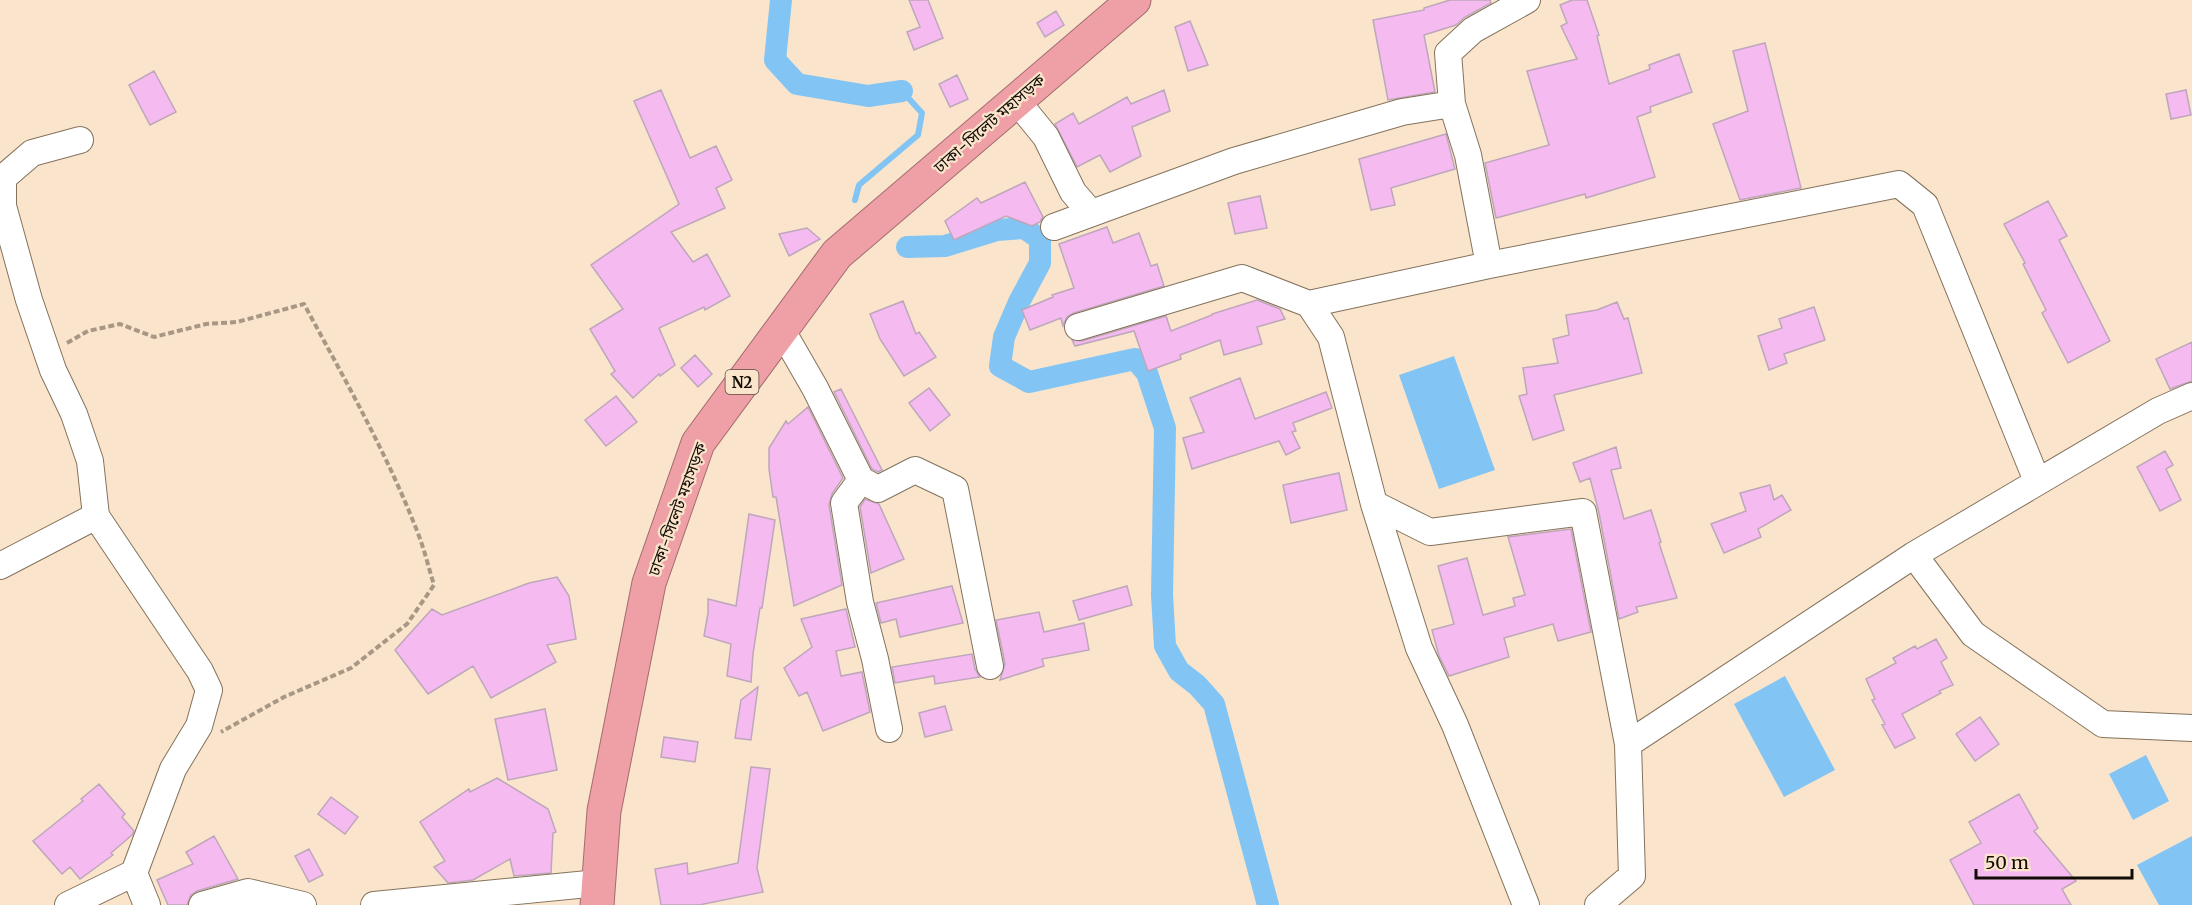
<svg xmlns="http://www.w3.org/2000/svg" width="2192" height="905" viewBox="0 0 2192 905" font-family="Merriweather,'Noto Sans Bengali',serif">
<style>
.water{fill:#82c5f4}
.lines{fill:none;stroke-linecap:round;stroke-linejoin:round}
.stream{stroke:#82c5f4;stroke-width:6}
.canal{stroke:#82c5f4;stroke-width:22}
.building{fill:#f5baef;stroke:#bea6bb;stroke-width:1.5}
.street-casing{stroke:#84725c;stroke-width:28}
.highway-casing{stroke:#a26c6e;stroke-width:35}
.path{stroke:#a79784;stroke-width:4;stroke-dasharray:6 3;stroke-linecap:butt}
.street{stroke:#fff;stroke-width:26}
.highway{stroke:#ef9fa6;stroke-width:33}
.labels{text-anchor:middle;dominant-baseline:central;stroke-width:4.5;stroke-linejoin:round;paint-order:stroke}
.shield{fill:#fae5cc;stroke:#584d41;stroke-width:1.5}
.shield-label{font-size:15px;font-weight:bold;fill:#130c05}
.street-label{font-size:16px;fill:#130c05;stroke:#fae5cc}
</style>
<rect width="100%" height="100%" fill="#fae5cc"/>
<path class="water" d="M1454,356L1495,470L1439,489L1399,375Z
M1785,676L1835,770L1784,797L1734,704Z
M2146,755L2169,801L2133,820L2109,774Z
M2192,836V905H2159L2137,865Z"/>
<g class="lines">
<path class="stream" d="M855,200L859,185L918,135L922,113L902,91"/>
<path class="canal" d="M781,0L775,60L797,84L868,96L902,91
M907,247L945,246L997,230L1024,228L1040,239V263L1019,302L1004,337L1000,366L1029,382L1135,359L1147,373L1165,428L1162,595L1165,646L1179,671L1197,685L1214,704L1268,905"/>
</g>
<path class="building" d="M909,0H928L943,38L914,50L907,32L920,27Z
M1450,0H1490L1491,3L1465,17L1456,25L1424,35L1435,92L1388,100L1373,20L1424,10V8Z
M1572,0H1587L1599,35L1597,36L1609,84L1650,69L1649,65L1679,54L1692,92L1650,107L1651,112L1637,117L1655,177L1586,198L1585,194L1496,218L1485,163L1549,145L1527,71L1577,59L1561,26L1567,23L1560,5Z
M1056,11L1064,25L1045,37L1037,23Z
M1190,21L1208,65L1188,71L1175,27Z
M1765,43L1801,188L1740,200L1713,124L1748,111L1733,51Z
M154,71L176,112L150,125L129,85Z
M957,75L968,99L950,107L939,84Z
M661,90L690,158L716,146L732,180L716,188L725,208L671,232L693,262L707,254L730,296L705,310L704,307L659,328L675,365L660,376L659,374L633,398L611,374L615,371L590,329L623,309L591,265L679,204L634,101Z
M1164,90L1170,111L1132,127L1141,156L1110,172L1100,155L1077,167L1055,124L1073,113L1079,124L1127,97L1131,104Z
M2186,90L2191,115L2171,119L2166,94Z
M1446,134L1455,169L1391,188L1395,205L1371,210L1359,159Z
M1025,182L1043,217L1040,222L1032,226L1006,216L954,240L945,221L977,198L981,203Z
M1260,196L1267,228L1235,234L1228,203Z
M2048,201L2067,236L2059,240L2110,341L2068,363L2042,313L2046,310L2023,264L2025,263L2004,224Z
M1107,227L1113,243L1139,233L1151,266L1157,264L1164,286L1074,313L1067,317L1063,326L1061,318L1030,330L1022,310L1053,297L1052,295L1074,288L1059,244Z
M807,228L820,239L789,256L779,234Z
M1257,300L1280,309L1285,319L1257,327L1262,344L1224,355L1220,340L1180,355L1181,359L1148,371L1134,331L1075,346L1072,340L1082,341L1166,316L1171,331L1212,315V314Z
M903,301L916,334L919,332L936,357L904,376L880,339L870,314Z
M1617,302L1624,319L1628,318L1642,373L1554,395L1564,430L1533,440L1519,396L1527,394L1523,368L1558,363L1553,339L1569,335L1566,315L1597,310Z
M1814,307L1825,340L1784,354L1787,363L1769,370L1758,336L1782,328L1779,319Z
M2192,342V381L2170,389L2156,359Z
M695,355L712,374L698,387L681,368Z
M1240,378L1255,419L1326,392L1332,408L1293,423L1296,431L1292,432L1300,448L1286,455L1279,441L1192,469L1183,438L1204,432L1190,398Z
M929,388L950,415L930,431L909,403Z
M841,389L882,470L878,472L872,469L834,392Z
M616,396L637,422L606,446L585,420Z
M808,407L843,478L832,494L829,505L842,585L794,606L776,497H773L769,469V448L786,421L788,424Z
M1616,447L1621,468L1611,470L1624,519L1651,510L1661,542L1659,543L1677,598L1636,607L1638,612L1619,619L1599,513L1590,478L1580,482L1573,463Z
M2165,451L2173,465L2166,469L2181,500L2160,511L2137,467Z
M1339,473L1347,510L1291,523L1283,485Z
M1770,485L1774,500L1782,495L1791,510L1758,529L1761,537L1724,553L1711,524L1746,511L1740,493Z
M865,499L879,504L904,559L871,573L860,507Z
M749,514L775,520L762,608H760L753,654L751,682L727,676L731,644L704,636L708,613V599L736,606Z
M1571,529L1591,632L1558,641L1553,624L1504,638L1509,657L1449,676L1439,656L1432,630L1454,624L1438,566L1467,558L1483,615L1515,606L1513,598L1525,595L1508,537Z
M557,577L569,596L576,639L547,645L556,662L491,698L473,666L428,694L395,650L432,609L442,615L529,583Z
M952,586L963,623L900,637L896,619L881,623L876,603Z
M1127,586L1132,605L1079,620L1073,601Z
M846,609L855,647L836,651L841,676L862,672L870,712L823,731L807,692L799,696L784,668L812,647L801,619Z
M1039,612L1044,632L1084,623L1089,650L1042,659L1044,666L1000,680L1005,664L996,620Z
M1936,639L1947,658L1941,662L1953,685L1939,691L1941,693L1902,714L1915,738L1895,748L1882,725L1885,724L1872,700L1875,699L1866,679L1896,663L1893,658L1915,646L1917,649Z
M972,654L975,669L980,677L935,684L934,676L895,683L892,667Z
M758,687L751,740L735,738L741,700Z
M945,706L952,730L925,737L919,713Z
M545,709L557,770L508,780L495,719Z
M1980,717L1999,744L1975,761L1956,734Z
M664,737L698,742L695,762L661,757Z
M751,767L770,769L757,868L763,892L699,905H661L655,869L687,863L688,874L738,863Z
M497,778L548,809L556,832L553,833L551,873L514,876L510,859L473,880L448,883L434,867L445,861L420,822L469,789L470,792Z
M99,784L125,814L122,817L134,831L132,835L111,853L113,855L80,879L70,867L62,874L33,841L83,801L81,799Z
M2019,794L2038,828L2034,831L2076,881L2062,889L2071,905H1974L1950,860L1981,843L1969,822Z
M331,797L358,817L345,834L318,814Z
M214,836L238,879L197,891L191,895L187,905H168L157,880L193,864L186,852Z
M309,849L323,875L309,882L295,856Z"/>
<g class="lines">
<g class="street-casing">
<path id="street" d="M1016,100L1046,137L1073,192L1091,213
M80,140L32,153L3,178V206L29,300L53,370L74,414L90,461L96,516L200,671L209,690L199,726L173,769L134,873
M1054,227L1234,161L1402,112L1452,104
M1489,265L1468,155L1452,104L1448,53L1473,30L1527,0
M1309,304L1489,265L1899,184L1925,205L2037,481
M1078,327L1242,278L1309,304L1331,337L1374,504L1419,648L1455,725L1526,905
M781,329L815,388L861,480L844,503L860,602L875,659L889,729
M861,480L878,489L915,470L955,489L990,666
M1374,504L1430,532L1583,512L1628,744L1632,876L1598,905
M1914,555L1973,634L2103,724L2192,728
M0,566L96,516
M1628,744L1914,555L2158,411L2192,396
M68,905L134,873L147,905
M202,905L248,892L303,905
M374,905L598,883"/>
</g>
<g class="highway-casing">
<path id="highway" d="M597,905L604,811L649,583L698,443L837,254L1134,0"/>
</g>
<path class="path" d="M67,343L88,331L120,324L154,337L206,324L237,322L304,304C345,380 388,455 419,536C425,552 429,569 434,585L407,624L351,668L284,697L221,732"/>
<use href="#street" class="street"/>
<use href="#highway" class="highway"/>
</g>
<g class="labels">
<rect class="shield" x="725.5" y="370" width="33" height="24" rx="4.5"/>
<g class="shield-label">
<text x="742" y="382">N2</text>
</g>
<g class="street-label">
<text transform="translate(989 123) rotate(-41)">ঢাকা-সিলেট মহাসড়ক</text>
<text transform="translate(677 509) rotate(-70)">ঢাকা-সিলেট মহাসড়ক</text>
</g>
</g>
<path d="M1976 869v9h156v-9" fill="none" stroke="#130c05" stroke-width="3"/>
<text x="1985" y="869" font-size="18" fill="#130c05" stroke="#fae5cc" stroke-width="4.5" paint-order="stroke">50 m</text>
</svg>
